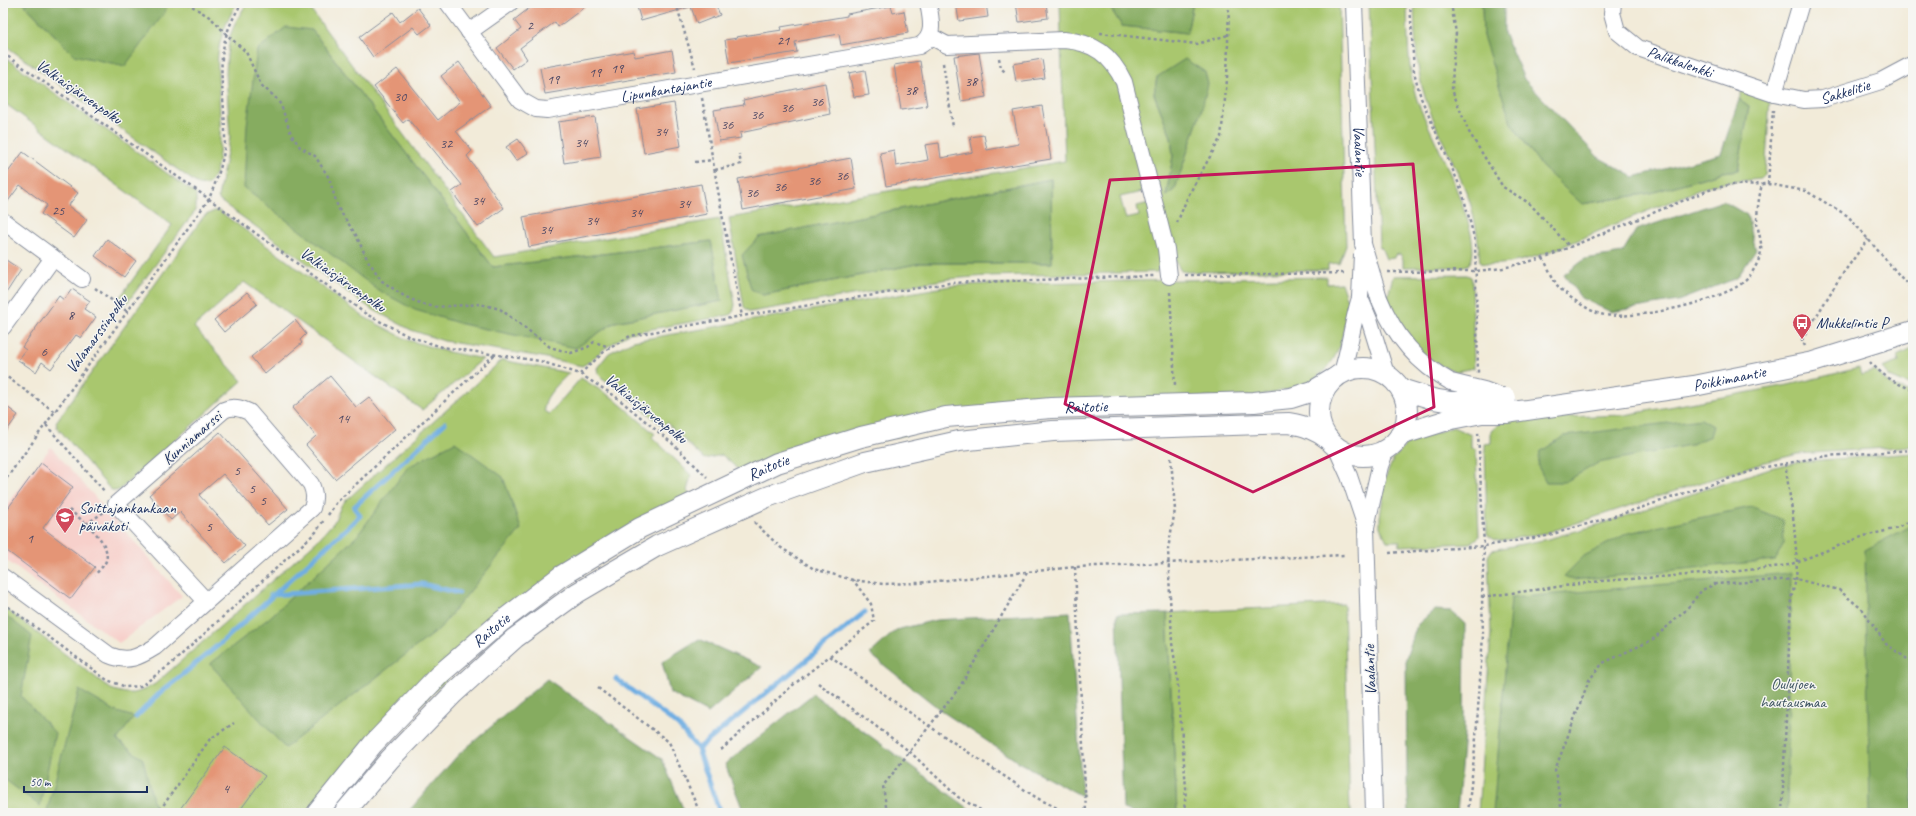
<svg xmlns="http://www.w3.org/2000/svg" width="1916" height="816" viewBox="0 0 1916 816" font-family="Caveat,sans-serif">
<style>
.built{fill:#f7d0cb}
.green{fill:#a9c76e;stroke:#627b66;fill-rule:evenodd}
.forest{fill:#86ac61;stroke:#506e60}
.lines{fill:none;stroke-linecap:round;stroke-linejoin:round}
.stream{stroke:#6faee2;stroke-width:5}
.building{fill:#e49576}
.minor-casing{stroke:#868d9c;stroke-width:18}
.major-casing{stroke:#868d9c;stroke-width:22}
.path{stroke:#868d9c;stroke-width:2.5;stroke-dasharray:3 3;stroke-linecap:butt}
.minor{stroke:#fff;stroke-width:16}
.major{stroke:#fff;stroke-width:20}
.minor-bridge-casing{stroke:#868d9c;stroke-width:18;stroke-linecap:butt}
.major-bridge-casing{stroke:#868d9c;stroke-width:22;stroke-linecap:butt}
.minor-bridge{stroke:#fff;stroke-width:16}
.major-bridge{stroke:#fff;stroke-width:20}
.marked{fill:none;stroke:#c2185b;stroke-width:3;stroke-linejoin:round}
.labels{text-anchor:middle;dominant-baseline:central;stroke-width:3;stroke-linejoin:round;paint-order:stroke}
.number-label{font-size:14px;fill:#4d4864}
.street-label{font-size:16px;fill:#1b2f5e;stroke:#f6f6f2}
.poi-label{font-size:16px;fill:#1b2f5e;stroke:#f6f6f2;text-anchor:start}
.park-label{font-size:16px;fill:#3e5562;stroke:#f6f6f2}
</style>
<rect width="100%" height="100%" fill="#f6f6f2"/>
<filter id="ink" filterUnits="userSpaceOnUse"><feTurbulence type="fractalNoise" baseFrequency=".025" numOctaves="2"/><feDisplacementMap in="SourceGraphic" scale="8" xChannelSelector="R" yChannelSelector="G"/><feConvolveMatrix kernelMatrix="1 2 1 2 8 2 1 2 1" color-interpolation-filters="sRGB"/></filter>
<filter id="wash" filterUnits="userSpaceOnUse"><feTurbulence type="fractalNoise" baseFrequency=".012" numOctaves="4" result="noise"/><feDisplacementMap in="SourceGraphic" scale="16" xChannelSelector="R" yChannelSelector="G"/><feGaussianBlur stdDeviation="0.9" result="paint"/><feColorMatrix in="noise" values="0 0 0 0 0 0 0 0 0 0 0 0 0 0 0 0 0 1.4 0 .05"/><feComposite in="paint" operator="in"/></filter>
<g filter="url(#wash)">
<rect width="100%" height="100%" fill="#f2ebd9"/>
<path class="built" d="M51,447L182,596L119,643L3,558V509Z"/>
<path class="green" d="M3,3H23L74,55L165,12L168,3H237C228,19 220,35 218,54C215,72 233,195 199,185L3,44Z
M247,3H306L494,257L720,219L735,305L733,312L730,315L629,333L604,349L589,362L582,366L542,357L444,341L411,330L370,308L220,201L218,197L230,138L226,73L227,56L230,36L236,21ZM312,30L493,267L711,241L721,301L615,322L575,348L257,50Z
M1060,3H1107L1122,26L1187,33L1193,3H1339L1346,246L1339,263L1328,264V270L1187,272L1181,271L1174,259L1122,68L1061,37ZM1157,77L1202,108L1175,189L1166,196L1173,156L1171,137L1154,94Z
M1369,3H1407C1408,35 1407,69 1417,100C1426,126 1491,244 1468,265L1460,267H1403V259L1400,254L1395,255L1394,258L1386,259L1381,247L1379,246Z
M1414,3H1482L1483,36L1582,204L1651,193L1723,172L1738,170L1749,106L1739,99L1743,88L1770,100L1765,175L1761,179L1729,182L1708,186C1675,200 1642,213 1608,227C1575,241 1516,271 1480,263C1478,237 1475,212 1465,189C1452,158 1435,128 1425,97C1415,66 1415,34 1414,3Z
M1061,45L1088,49L1115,71L1146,191L1120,197L1126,219L1139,216L1137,206L1149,203C1154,220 1170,258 1157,272L987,276L948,279L750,312L744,307L729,218L1065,161ZM1051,179L1052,263H921L763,295L759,237Z
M3,56L196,194V208L193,214L127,303L125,304L118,300L172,225L3,102Z
M214,211H219L364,317L408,340L444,351L483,359L422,410L244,282L194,327L242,381L119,490L115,491L110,489L57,427L56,422L204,216Z
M1467,275L1471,277L1472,280L1474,368L1453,372V370C1416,360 1402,329 1386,297L1388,296L1393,276Z
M1327,277V284L1341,283L1346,298H1348C1346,312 1345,327 1341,341C1329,384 1294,389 1255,396L1051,402L741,472L722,455L704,459L667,423L663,426L619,389L602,378L598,373L597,368L609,353L633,341L950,286L985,284Z
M1913,348V387L1890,377L1882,368L1899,362L1897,356Z
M502,360L569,373C560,383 543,396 544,411L549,414L581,378L613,398L655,434L652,437L691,475L687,491L690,494L557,572L309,813H3V607L111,689C131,696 137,694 155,684L317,541L334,522L342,504Z
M1859,368L1861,375L1874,371L1892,386L1913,394V446L1798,454L1761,463L1546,533L1499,541L1492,539L1487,534L1485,444L1491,443V431L1505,419L1625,415L1788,385Z
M1453,427L1471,435V448L1476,449L1479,537L1470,543L1400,546L1399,541H1387L1380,527V517L1386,476L1393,460L1405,446L1423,437Z
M1913,453V813H1478L1491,633L1488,556L1492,550L1548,539L1601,524L1770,468L1796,462Z
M1344,604L1350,813H1177L1167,613Z"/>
<path class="forest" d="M23,3H168L165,12L125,66L74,55Z
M1107,3H1193L1187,33L1122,26Z
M1482,3H1504V33L1524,79L1598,157L1634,177L1721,154L1739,99L1749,106L1738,170L1723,172L1651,193L1582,204L1542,167L1511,123L1483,36Z
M286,27L312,30L493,267L711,241L722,301L615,322L576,348L462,324L415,310L378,290L244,188L247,125L257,50Z
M1185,59L1205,72L1208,84L1202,108L1175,189L1166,196L1173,156L1171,137L1154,94L1157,77Z
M1051,179L1052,263H921L763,295L751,289L742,255L759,237Z
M1723,201L1747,215L1756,250L1737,278L1678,301L1611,312L1581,298L1564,275L1585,259L1622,253L1636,230Z
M1701,419L1713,426L1710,436L1690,445L1598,463L1565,482H1546L1538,466L1540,452L1564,436Z
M455,442L503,477L521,529L439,629L285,748L210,664L269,618L357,536L408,467Z
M1751,507L1783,520L1784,543L1775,560L1574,580L1564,576L1584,556L1628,533Z
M1913,525V813H1870L1865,550Z
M1791,573L1787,813H1493L1511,598Z
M1434,610L1451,611L1465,624L1464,734L1457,813H1409L1407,782L1406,658L1417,625Z
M1070,612L1082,796L1020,763L943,712L870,654L896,630L936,620Z
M3,613L32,636L21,696L55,733L40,806L3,778Z
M1167,613L1177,813H1135L1123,809L1117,614Z
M699,639L762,667L708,713L670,693L662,662Z
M547,679L662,759L685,813H407L458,755Z
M79,690L117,712L134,717L117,740L143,759L156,813H50L47,811Z
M813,694L975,813H744L725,764Z"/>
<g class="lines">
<path class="stream" d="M271,595L422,584L459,593
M616,679L678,725L698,749L720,813
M136,717L159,694L222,642L360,516L354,507L445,423
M698,749L865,612"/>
</g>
<g id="blocks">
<path class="building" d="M536,3H590L558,27L555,22L520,48L527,59L513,69L497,48L521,29L514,20Z
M636,3H715L720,15L697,24L690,4V7L641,21Z
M956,3H986L988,17L959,21Z
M1016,3H1046L1048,18L1019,22Z
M891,6L893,13L904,11L908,33L841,45L839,34L795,42L797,52L729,63L725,40L737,38L736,37L782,30L781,27L847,16V14Z
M418,8L431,25L419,34L413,27L373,57L359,37L393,12L400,22Z
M672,50L676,72L545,94L540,68L634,51L635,57Z
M979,53L986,97L961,101L954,56Z
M1042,59L1045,78L1016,82L1013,64Z
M920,61L927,106L901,110L894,65Z
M459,62L491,106L456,131L472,151L467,156L504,208L478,227L452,192L462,185L408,119L403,123L374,87L397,69L438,120L460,102L441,76Z
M865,70L869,95L854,97L849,73Z
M825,83L830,114L740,133L741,138L719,141L714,110L744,105L743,100Z
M674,103L681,146L644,153L637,109Z
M1042,106L1051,159L886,186L880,153L894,150L896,166L928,160L925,145L939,143L941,158L973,152L970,137L984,135L987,150L1019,144L1013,111Z
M595,117L601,157L564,163L558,122Z
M518,139L528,153L516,161L506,147Z
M23,152L78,193L68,206L87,220L74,238L41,214L47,205L20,185L3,208V179Z
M851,158L856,189L743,210L738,179Z
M701,184L707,214L529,247L523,217Z
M107,239L136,261L124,277L95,256Z
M3,258L21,270L3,298Z
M72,289L90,301L84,309L96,317L81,338L76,335L51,369L42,362L36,372L18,360L26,350L22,347L59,296L64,300Z
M247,292L257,304L224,332L214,320Z
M295,320L306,334L300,340L302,343L265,374L251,357Z
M330,376L356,407L369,397L395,429L335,479L306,445L316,436L292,408Z
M3,404L18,415L3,436Z
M220,432L288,509L268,525L223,474L199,495L245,546L226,563L180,512L171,520L149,495Z
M41,463L73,487L43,528L95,567L71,599L3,548V515Z
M225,747L265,776L238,813H177Z"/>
</g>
</g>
<g filter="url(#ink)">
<use href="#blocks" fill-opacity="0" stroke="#868d9c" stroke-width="1"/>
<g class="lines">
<g class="minor-casing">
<g id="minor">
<path id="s1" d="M448,3L520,100L536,109L547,110L919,46C936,37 931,19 928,3"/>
<path id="s2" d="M1354,3L1363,244"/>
<path id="s3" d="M1613,3L1612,13L1617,31L1638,48L1774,94L1804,100L1823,99L1881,81L1913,64"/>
<path d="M469,32L510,3"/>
<path d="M930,36L947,45L1064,40C1094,42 1111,55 1124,82L1166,249L1169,276"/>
<path d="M1774,94L1801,3"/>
<path d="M3,221L82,279"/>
<path d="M1360,298L1370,322L1386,374"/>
<path d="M1379,298C1394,335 1416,363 1451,382"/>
<path d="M3,327L53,258"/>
<path d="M1342,372C1350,348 1352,323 1360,298"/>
<path d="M1336,447L1349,476L1366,527"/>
<path d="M3,577L109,655C128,663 139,657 155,647L312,508C315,499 315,494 311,484L249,412C240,408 233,406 224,410L116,504L206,601"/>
<path d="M1374,813L1366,527L1380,466L1386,449"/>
</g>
</g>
<g class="major-casing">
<g id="major">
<circle cx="1363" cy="412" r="44"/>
<path d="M1401,389L1433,399L1451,402"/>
<path id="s4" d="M1506,413L1694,386L1813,362L1913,331"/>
<path d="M1400,435L1451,419"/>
<path id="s5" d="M317,813L373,744L439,675L502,621L561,576L640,528L777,463L861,437L946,417L1051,408L1254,402L1291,398L1313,391L1333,379"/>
<path d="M344,813L390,759L453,694L515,638L577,593L657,546L767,497L865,462L959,441L1053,431L1289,423C1305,426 1315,429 1328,439"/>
</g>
</g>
<path class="path" d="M187,3L211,18L226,34L246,52L261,85L275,97L281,105L291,134L300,147L315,156L329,178L338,208L356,235L367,259L382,281L404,296L422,304L435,307L480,304L500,309L550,347L571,353L588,347L594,342L610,347
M676,3L695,68
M1410,3L1414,72L1421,98L1462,191L1475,241L1478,373
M1451,3L1456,33L1453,62L1452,90L1469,132L1503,187L1529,203L1570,247
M1100,33L1197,44L1228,35
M3,53L209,199L366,314L408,336L442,347L540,361L580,374L615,396L673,444L707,477
M999,58L1001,68L1005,72
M943,63L953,127
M702,98L724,225L742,316
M695,162L713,160
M715,170L741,164L739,154
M1768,184L1773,110
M1177,223L1188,196L1221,137L1227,80L1229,3
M1543,258C1548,267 1552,277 1557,285C1564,294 1589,311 1600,314C1629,322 1730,301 1749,277C1754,270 1761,258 1761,250C1762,241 1758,231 1757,223C1757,210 1759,197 1762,184
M1387,272L1476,271L1503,268L1543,258L1709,190L1729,185L1768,184L1806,191L1848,216L1913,291
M1185,275L1346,273
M95,288L128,312
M1170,292L1175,385
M1805,346L1802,340L1839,279L1868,239
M1870,362C1883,376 1895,383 1913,390
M3,374L55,412
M580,374L605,351L630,336L742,316L949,283L1154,276
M46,425L105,492
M1171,458L1175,510L1168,549L1172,643L1177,674L1186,788L1184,813
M3,483L209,199C217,179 225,159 225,137C225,83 210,52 242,3
M69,510C82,520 112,542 106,561C104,566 98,571 95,575
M328,515L337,502L494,355
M754,522L780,547L814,569L853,580L883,584L918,583L1075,567L1344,555
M86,524L104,512
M1389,553L1484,546L1546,536L1628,512L1761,468L1826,456L1913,450
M1075,567L1086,813
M1482,597L1601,581L1731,572L1789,565L1864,536L1898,528L1913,519
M3,603L107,680L126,687L141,686L170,665L316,532L324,520
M830,656L929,726L1037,798L1067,813
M818,683L909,751L958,797L986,813
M598,688L669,742L700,813
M721,750L793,685L874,621L871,604L853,580
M160,810L210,739L234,723
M887,813L883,786L959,688L1028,571
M1468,813L1476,738L1483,635L1482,597L1484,546L1478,432
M1562,813L1555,770L1589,680L1603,663L1652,640L1685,611L1702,590L1715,584L1796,579L1839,590L1863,610L1886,644L1913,663
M1782,813L1791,599L1796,579L1797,562L1794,524L1785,463"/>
<use href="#minor" class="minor"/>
<use href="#major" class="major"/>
<g class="minor-bridge-casing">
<path id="minor-bridge" d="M1363,244L1379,298
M1360,298L1362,254
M1451,382L1484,390L1506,398"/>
</g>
<g class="major-bridge-casing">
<path id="major-bridge" d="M1451,402H1476L1506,398
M1451,419L1482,413H1506"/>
</g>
<use href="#minor-bridge" class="minor-bridge"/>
<use href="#major-bridge" class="major-bridge"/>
</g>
</g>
<path class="marked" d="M1413,164L1434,407L1253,492L1065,404L1110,180Z"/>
<defs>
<g id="bus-pin" transform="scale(1)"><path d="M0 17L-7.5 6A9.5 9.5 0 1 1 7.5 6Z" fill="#d1495b" stroke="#f6f6f2"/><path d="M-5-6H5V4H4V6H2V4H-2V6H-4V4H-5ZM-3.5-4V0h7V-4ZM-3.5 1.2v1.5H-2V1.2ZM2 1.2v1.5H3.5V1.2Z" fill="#fff"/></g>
<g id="school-pin" transform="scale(1)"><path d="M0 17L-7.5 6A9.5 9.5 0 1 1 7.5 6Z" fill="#d1495b" stroke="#f6f6f2"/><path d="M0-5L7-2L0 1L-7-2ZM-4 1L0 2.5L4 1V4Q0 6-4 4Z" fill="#fff"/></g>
</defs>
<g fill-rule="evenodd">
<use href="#bus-pin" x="1802" y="323"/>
<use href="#school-pin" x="65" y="517"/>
</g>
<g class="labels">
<g class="number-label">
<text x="530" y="25">2</text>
<text x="783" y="40">21</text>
<text x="617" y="68">19</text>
<text x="595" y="72">19</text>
<text x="553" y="79">19</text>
<text x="971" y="81">38</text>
<text x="911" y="90">38</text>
<text x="400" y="96">30</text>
<text x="817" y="101">36</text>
<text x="787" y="107">36</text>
<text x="757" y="114">36</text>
<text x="727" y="124">36</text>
<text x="661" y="131">34</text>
<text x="581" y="142">34</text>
<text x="446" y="143">32</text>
<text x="842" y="175">36</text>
<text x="814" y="180">36</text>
<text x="780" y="186">36</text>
<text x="752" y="192">36</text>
<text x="478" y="200">34</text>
<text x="684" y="203">34</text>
<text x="58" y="210">25</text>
<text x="636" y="212">34</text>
<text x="592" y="220">34</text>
<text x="546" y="229">34</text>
<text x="71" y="315">8</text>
<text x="44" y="351">6</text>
<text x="343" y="418">14</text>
<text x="237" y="470">5</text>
<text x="252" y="488">5</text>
<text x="263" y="500">5</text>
<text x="209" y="526">5</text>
<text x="30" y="538">1</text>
<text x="226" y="788">4</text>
</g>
<g class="street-label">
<text stroke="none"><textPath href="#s3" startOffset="100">Palikkalenkki</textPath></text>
<text stroke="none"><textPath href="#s1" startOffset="271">Lipunkantajantie</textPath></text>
<text stroke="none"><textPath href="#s3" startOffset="272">Sakkelitie</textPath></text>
<text transform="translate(79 92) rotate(35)">Valkiaisjärvenpolku</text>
<text stroke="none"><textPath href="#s2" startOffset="148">Vaalantie</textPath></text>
<text transform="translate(343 280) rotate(35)">Valkiaisjärvenpolku</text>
<text transform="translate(97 334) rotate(-54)">Valamarssinpolku</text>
<text stroke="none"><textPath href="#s4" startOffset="226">Poikkimaantie</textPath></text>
<text stroke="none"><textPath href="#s5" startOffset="901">Raitotie</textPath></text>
<text transform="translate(646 409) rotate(39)">Valkiaisjärvenpolku</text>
<text transform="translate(192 438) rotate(-41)">Kunniamarssi</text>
<text stroke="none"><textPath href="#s5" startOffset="576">Raitotie</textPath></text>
<text stroke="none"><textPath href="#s5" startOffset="253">Raitotie</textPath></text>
<text transform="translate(1370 670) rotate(-92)">Vaalantie</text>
</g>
<g class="poi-label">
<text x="1816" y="323">Mukkelintie P</text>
<text x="79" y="508">Soittajankankaan<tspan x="79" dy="18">päiväkoti</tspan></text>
</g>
<g class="park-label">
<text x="1793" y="684">Oulujoen<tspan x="1793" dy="18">hautausmaa</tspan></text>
</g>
</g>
<rect width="1916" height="816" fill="none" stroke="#f6f6f2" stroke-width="16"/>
<path d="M24 786v6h123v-6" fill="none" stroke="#1b2f5e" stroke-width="2"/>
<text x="30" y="786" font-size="12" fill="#1b2f5e" stroke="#f6f6f2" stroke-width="3" paint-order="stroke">50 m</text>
</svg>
